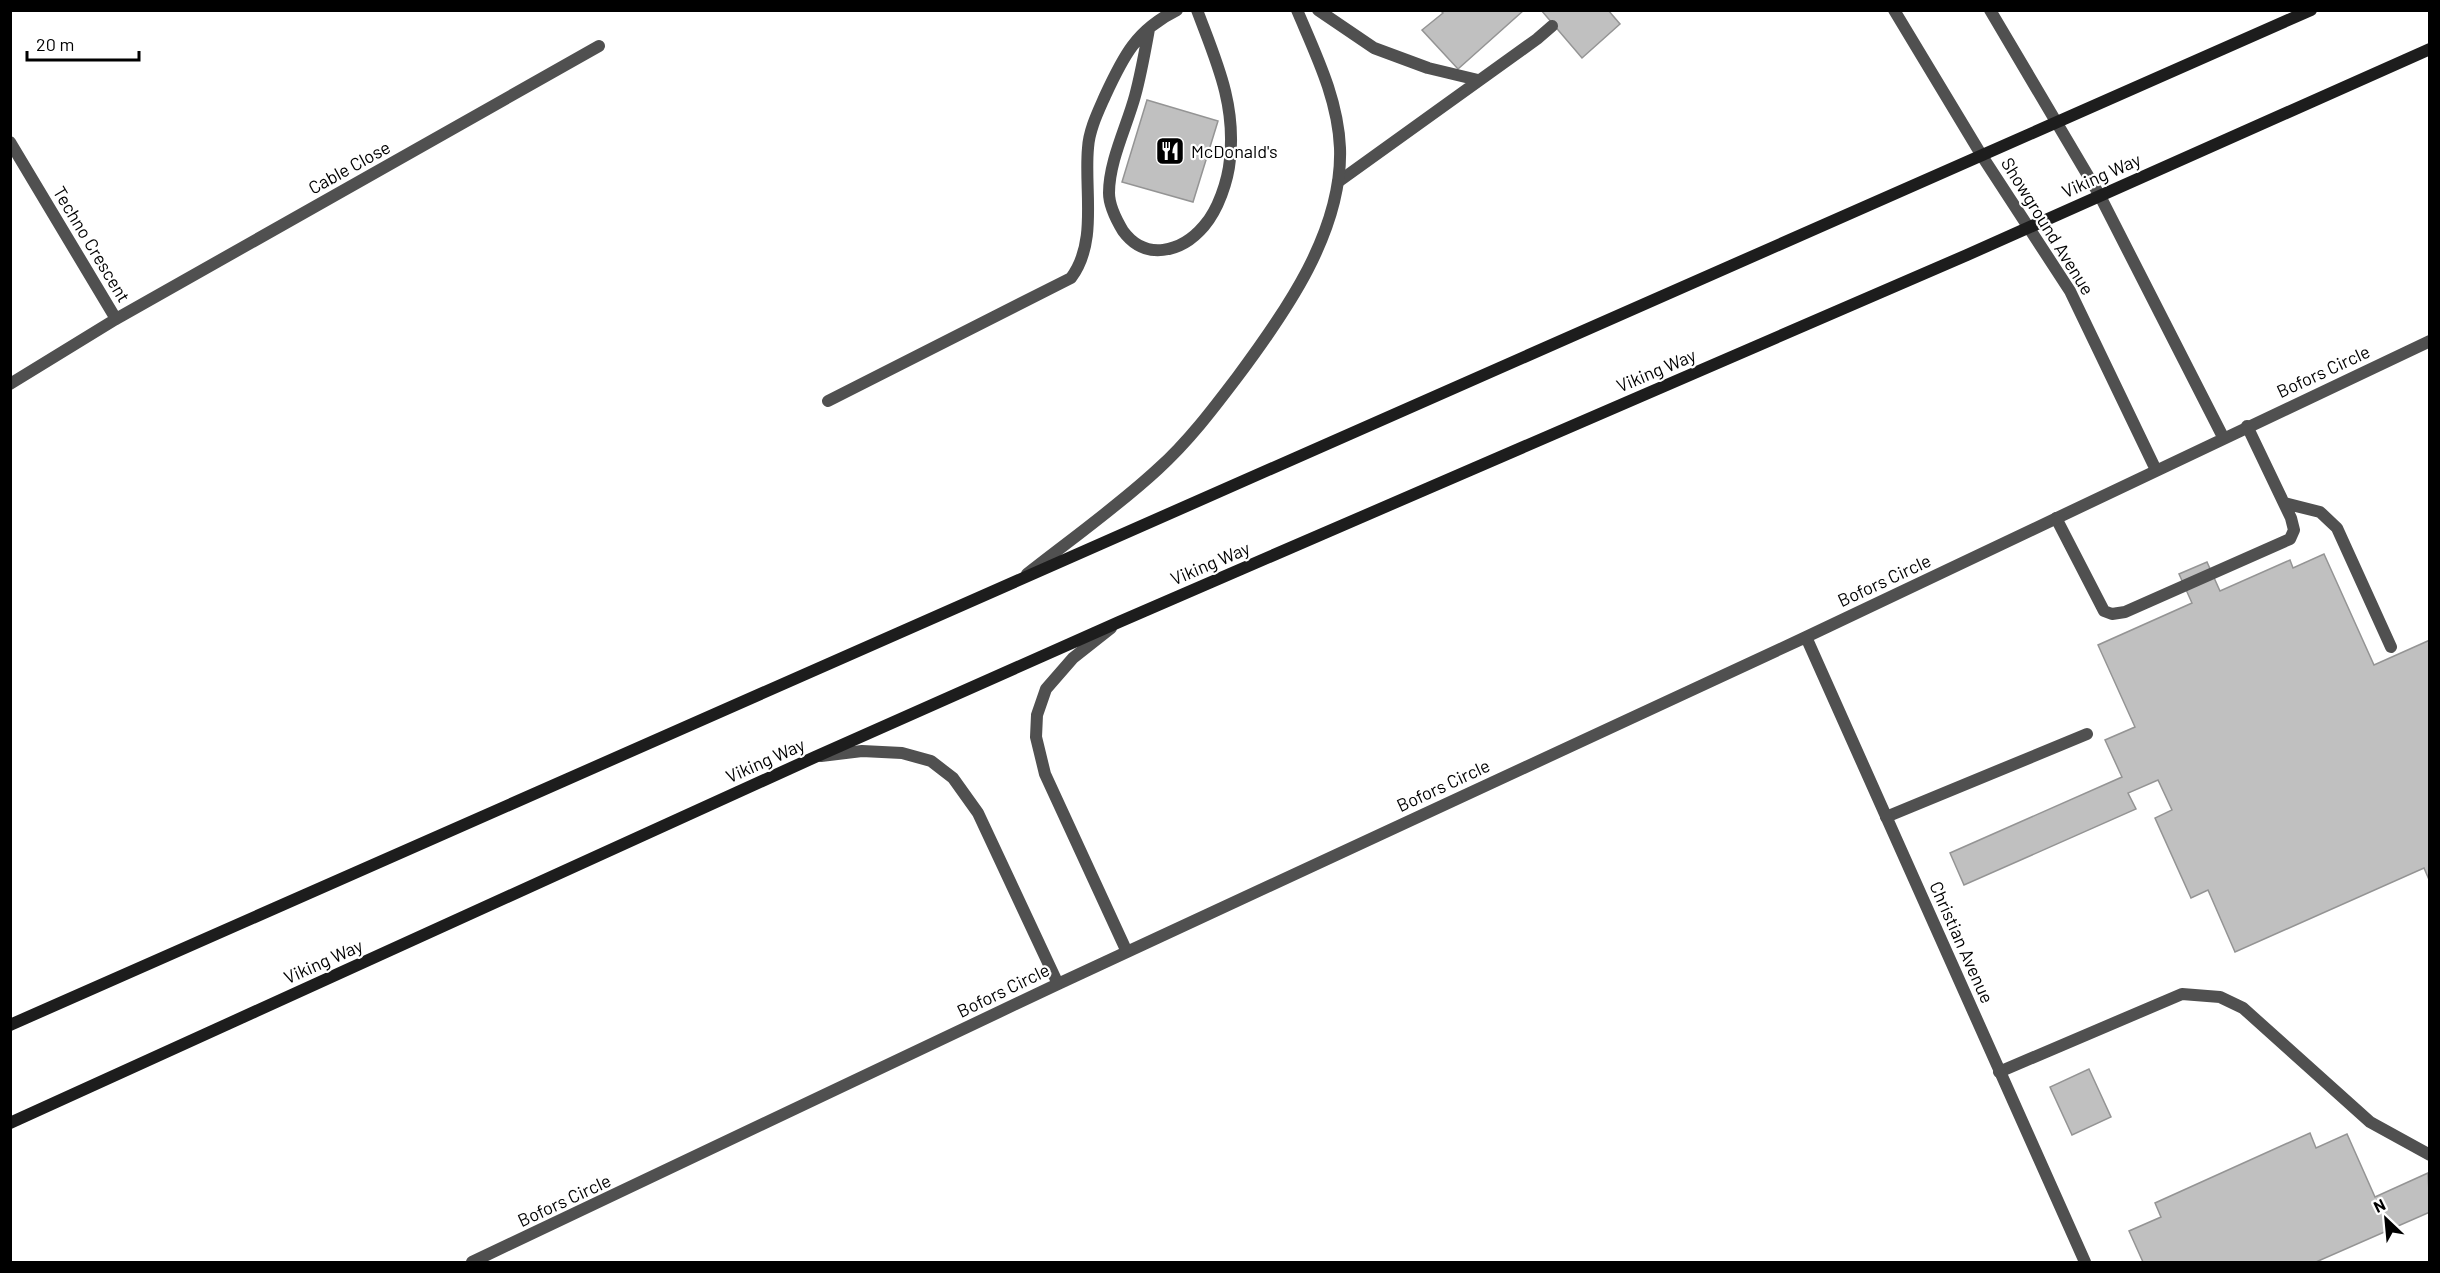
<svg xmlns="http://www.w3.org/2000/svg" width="2440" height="1273" viewBox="0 0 2440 1273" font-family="Barlow,sans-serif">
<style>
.building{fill:#c0c0c0;stroke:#949494;stroke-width:1.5}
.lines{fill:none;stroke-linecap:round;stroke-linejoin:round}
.service{stroke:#505050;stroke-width:12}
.minor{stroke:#505050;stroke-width:12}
.secondary{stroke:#1d1d1d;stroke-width:12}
.labels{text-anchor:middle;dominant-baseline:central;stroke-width:4.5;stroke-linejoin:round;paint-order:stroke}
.poi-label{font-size:18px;fill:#000;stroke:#fff;text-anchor:start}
.street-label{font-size:18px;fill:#000;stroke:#fff}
</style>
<rect width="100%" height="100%" fill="#fff"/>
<path class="building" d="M1440,10H1524L1458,69L1422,30L1443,13Z
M1541,10H1608L1620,24L1582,58Z
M1147,100L1218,121L1193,202L1122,182Z
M2324,554L2374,665L2430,640V882L2424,868L2235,952L2208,890L2191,898L2155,818L2172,810L2158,780L2128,793L2136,809L1964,885L1950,853L2122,777L2105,740L2135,727L2098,645L2192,603L2179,574L2207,562L2220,591L2290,560L2293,568Z
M2089,1069L2111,1117L2072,1135L2050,1087Z
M2310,1133L2316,1148L2347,1134L2375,1197L2428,1173L2430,1212L2316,1262H2143L2129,1231L2161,1217L2155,1203Z"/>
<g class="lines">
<path class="service" d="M1318,10L1374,48L1428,68L1478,80
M1149,29C1145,51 1141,74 1135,96C1127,126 1109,161 1109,193C1109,205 1117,221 1123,231C1145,261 1181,253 1204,226C1218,210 1228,181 1230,159C1236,103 1216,61 1197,10
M1338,182L1537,39L1552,26
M828,401L1071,278C1098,242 1084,190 1088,148C1089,130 1098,112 1105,96C1123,57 1136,30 1177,10
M2284,503L2320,512L2337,528L2391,647
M2056,518L2104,611L2112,614L2125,612L2290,539L2294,530L2291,518L2247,426
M1886,817L2087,734
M1999,1072L2182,994L2220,997L2243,1008L2370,1122L2430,1155"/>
<path class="minor" d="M1894,10L1982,156L2070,291L2156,470
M1990,10L2100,196L2223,437
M10,142L116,319
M10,384L116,319L599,46
M1027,574C1070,540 1117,507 1158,469C1188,442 1213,409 1238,376C1285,313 1343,231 1340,148C1338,99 1316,55 1297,10
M1111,628L1073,658L1046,689L1037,715L1036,737L1045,774L1127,952
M1806,637L2085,1262
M821,756L862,751L902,753L931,761L953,778L978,813L1058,984
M472,1262L1058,984L1806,637L2430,341"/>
<path class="secondary" d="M10,1025L2311,10
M10,1123L815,757L1119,622L1967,255L2430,49"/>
</g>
<defs>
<g id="restaurant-square" transform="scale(1.5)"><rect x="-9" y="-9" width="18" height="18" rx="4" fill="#000" stroke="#fff"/><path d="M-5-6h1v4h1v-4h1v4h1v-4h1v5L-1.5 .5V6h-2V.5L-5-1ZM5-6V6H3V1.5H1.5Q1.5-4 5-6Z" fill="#fff"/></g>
</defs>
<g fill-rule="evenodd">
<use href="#restaurant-square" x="1170" y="151"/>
</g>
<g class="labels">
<g class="poi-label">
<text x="1191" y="151">McDonald's</text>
</g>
<g class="street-label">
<text transform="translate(349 167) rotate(-29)">Cable Close</text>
<text transform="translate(2101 175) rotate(-24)">Viking Way</text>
<text transform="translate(2048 226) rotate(58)">Showground Avenue</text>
<text transform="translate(92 244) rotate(59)">Techno Crescent</text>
<text transform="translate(1656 370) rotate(-23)">Viking Way</text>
<text transform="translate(2323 371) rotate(-25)">Bofors Circle</text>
<text transform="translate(1210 563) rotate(-23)">Viking Way</text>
<text transform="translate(1884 580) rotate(-25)">Bofors Circle</text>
<text transform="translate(765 760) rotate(-24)">Viking Way</text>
<text transform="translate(1443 785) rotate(-25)">Bofors Circle</text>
<text transform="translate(1962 942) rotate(66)">Christian Avenue</text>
<text transform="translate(323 961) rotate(-24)">Viking Way</text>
<text transform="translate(1003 990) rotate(-26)">Bofors Circle</text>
<text transform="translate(564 1200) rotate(-25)">Bofors Circle</text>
</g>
</g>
<rect width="2440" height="1273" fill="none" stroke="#000000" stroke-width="24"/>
<g transform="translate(2386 1219) rotate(334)" stroke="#ffffff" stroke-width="4.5" paint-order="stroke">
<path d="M0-4.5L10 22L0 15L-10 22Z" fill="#000000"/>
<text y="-9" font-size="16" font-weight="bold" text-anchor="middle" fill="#000000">N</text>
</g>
<path d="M27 51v9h112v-9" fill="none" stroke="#000000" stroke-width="3"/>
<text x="36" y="51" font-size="18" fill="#000000" stroke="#ffffff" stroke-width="4.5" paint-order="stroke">20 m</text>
</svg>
